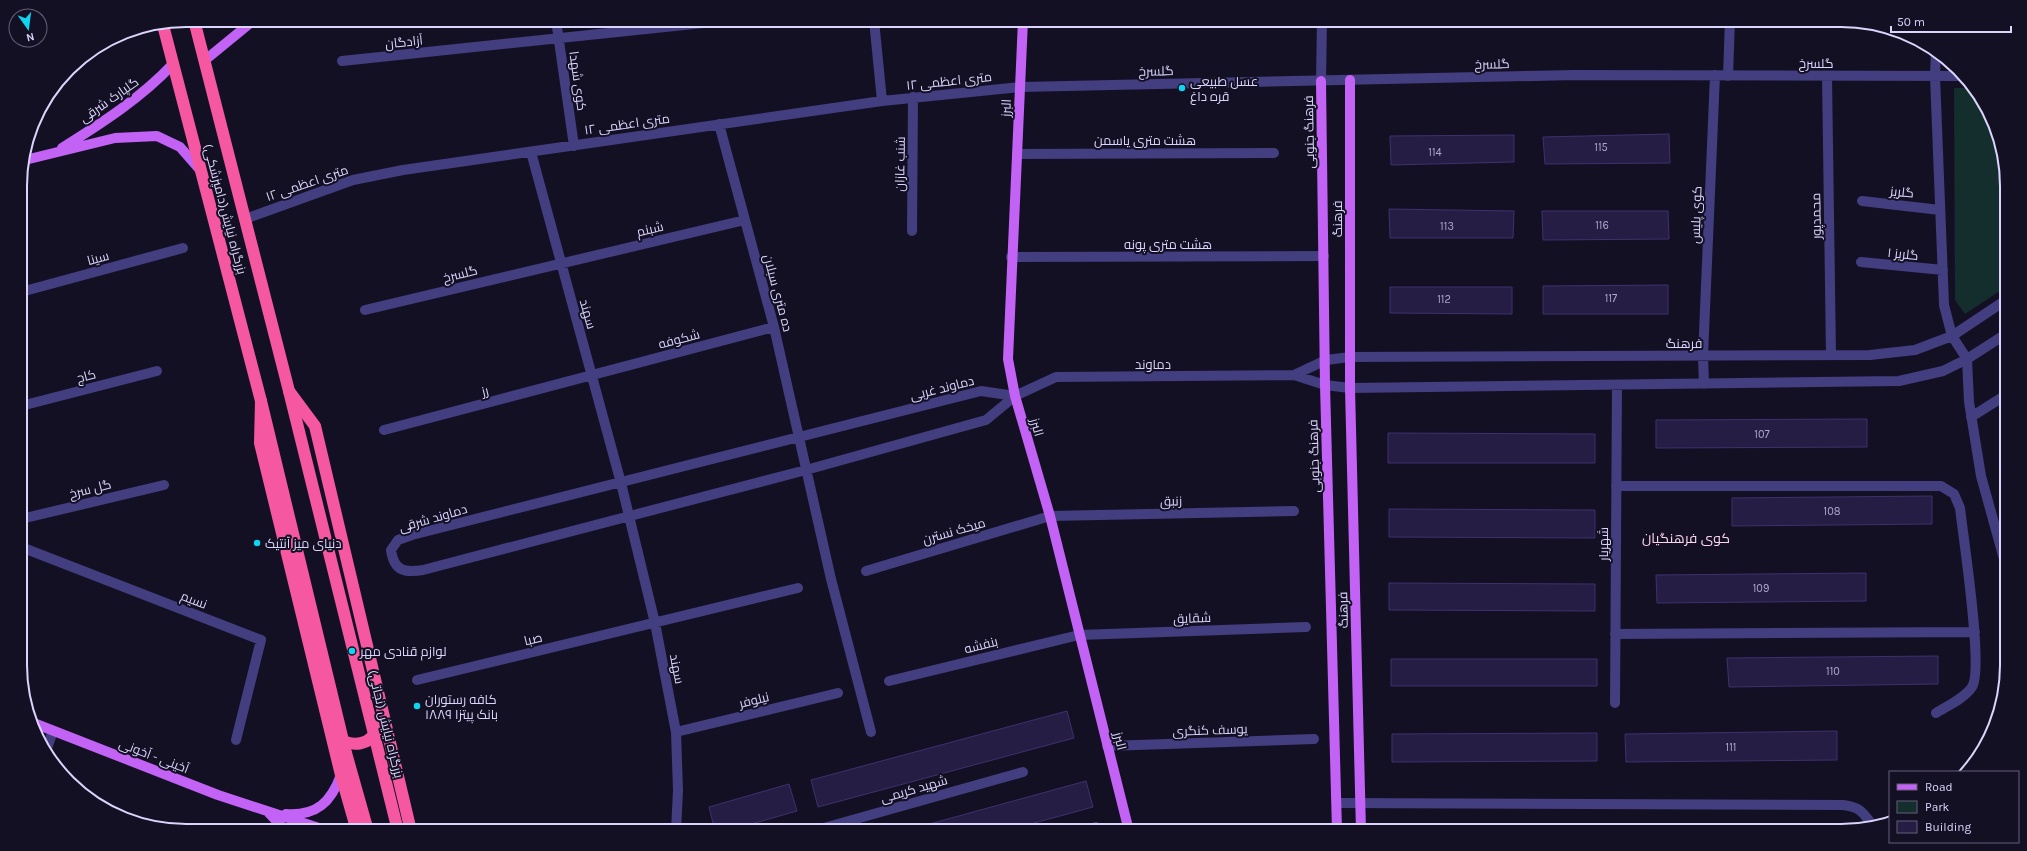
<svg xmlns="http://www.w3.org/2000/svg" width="2027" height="851" viewBox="0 0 2027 851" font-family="Karla,Cairo,sans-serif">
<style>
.park{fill:#132e2d}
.building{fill:#261d44;stroke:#3e316e}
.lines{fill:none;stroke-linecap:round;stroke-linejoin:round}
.minor{stroke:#423e80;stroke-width:10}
.major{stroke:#c263f6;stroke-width:10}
.highway{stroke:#f558a0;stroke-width:12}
.highway-bridge{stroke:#f558a0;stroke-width:12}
.poi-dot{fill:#0ed5f0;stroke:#141024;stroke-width:1.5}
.labels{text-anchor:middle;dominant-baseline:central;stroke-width:4;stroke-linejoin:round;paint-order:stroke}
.number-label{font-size:11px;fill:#aea7cf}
.street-label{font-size:13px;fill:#dbd5fd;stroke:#141024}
.poi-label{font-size:13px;fill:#dbd5fd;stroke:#141024;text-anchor:start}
.neighbourhood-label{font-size:14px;fill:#fdd7ee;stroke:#141024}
.rim{fill:none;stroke:#dbd5fd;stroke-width:2}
</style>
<rect width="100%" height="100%" fill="#141024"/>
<path class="park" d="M1954,88H1974L1994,123L2006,165V287L1965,314L1955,300Z
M1385,824L1848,825L1852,831H1385Z"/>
<path class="building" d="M1669,134L1670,163L1545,164L1543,137Z
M1514,135V162L1391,165L1390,136Z
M1389,209L1514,211L1513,238H1390Z
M1542,211H1668L1669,239L1543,240Z
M1668,285V314H1543V286Z
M1390,287H1512V314L1390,313Z
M1867,419V447L1656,448V420Z
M1388,433L1595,434V463H1388Z
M1932,496V524L1732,526V498Z
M1389,509L1595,510V538L1389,537Z
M1866,573V601L1657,603L1656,575Z
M1389,583L1595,584V611L1389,610Z
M1938,656V684L1729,687L1727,658Z
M1391,659H1597V686H1391Z
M1067,711L1074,738L818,807L811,780Z
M1837,731V760L1626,762L1625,734Z
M1597,733V761L1392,762V734Z
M1086,781L1093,807L1005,831H904Z
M789,784L797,811L727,831H715L709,807Z"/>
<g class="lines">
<path class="minor" d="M556,20L574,146
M874,20L882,101
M1936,51L1935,76L1944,305L1952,336L1967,359L1969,402L1981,476L2007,570
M342,61L732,20
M1728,76L1730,20
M1827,76L1831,355
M1321,81L1322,20
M719,124L774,327L831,579L871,732
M531,152L621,483L655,623L676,732L678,790L676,831
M1017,154L1274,153
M1862,201L1940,210
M245,219L353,180L403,170L882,101L1021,87L1576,75L1963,76
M912,231L913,97
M1011,257L1324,256
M1861,262L1943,270
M21,292L183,248
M365,310L745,220
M1294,375L1326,360L1350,357L1870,355L1915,350L1952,336L2006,300
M1704,384L1703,356L1715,75
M1015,396L981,391L412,535L398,540L391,550C394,571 404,573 423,570L806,470L986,420L1015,396L1056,377L1294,375L1325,385L1350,388L1899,381L1943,371L1967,359L2006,334
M21,406L157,371
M1971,417L2006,395
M384,430L774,327
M1616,486H1941L1954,494L1960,508C1963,536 1984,669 1972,687C1965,698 1947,706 1936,713
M21,519L164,485
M21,547L261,640L236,740
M866,571L1050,516L1294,511
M1615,634L1975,632
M417,680L798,588
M889,681L1079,635L1306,627
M1615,703L1617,385
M676,732L838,693
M1107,746L1314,739
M46,751L53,731
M1337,803L1843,805C1860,807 1863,812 1873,826
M813,831L1023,772
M1082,831L1096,827"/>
<path class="major" d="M1023,20L1008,359L1015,396L1050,516L1129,831
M204,61L254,20
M1350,80V388L1361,831
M1321,81L1325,385L1337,831
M62,148C102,123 141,98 173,64
M25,160L115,138L157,136L180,147L201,171
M31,722L218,795L328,831
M269,813L286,831
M286,814C317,816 331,802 341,775"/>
<path class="highway" d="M194,20L289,391L315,426L411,831
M163,25L261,401L260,443L341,775L357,831
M337,737C352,748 371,746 378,727"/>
<path class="highway-bridge" d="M289,391L398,831
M261,401L346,753L368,831"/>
</g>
<g class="poi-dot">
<circle cx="1182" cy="88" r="4"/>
<circle cx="257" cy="543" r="4"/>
<circle cx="352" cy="651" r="4"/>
<circle cx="417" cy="706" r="4"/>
</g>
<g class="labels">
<g class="number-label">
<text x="1601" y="147">115</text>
<text x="1435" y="152">114</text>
<text x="1602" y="225">116</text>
<text x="1447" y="226">113</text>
<text x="1611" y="298">117</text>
<text x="1444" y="299">112</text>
<text x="1762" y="434">107</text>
<text x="1832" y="511">108</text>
<text x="1761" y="588">109</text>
<text x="1833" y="671">110</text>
<text x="1731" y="747">111</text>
</g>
<g class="street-label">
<text transform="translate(404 42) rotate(-6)">آزادگان</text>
<text x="1816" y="63">گلسرخ</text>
<text transform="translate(1492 64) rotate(-1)">گلسرخ</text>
<text transform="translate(1156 71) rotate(-1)">گلسرخ</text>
<text transform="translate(578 81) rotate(82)">کوی شهدا</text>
<text transform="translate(949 81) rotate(-6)">۱۲ متری اعظمی</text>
<text transform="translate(109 100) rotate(-35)">گلپارک شرقی</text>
<text transform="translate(1006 108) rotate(-87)">البرز</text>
<text transform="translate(627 124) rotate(-8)">۱۲ متری اعظمی</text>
<text transform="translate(1309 132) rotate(-91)">فرهنگ جنوبی</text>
<text x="1145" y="140">هشت متری یاسمن</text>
<text transform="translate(900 164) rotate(-89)">شنب غازان</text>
<text transform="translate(307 183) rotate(-19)">۱۲ متری اعظمی</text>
<text transform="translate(1902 192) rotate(6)">گلریز</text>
<text transform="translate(225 209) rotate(75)">بزرگراه نیایش(دامپزشکی)</text>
<text transform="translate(1696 215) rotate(-88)">کوی پلیس</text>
<text transform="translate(1816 216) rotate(-91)">محمدپور</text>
<text transform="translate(1337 219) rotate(-90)">فرهنگ</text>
<text transform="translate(650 229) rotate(-13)">شبنم</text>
<text x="1168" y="244">هشت متری پونه</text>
<text transform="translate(1903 254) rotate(6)">گلریز ۱</text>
<text transform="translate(98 258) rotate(-15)">سینا</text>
<text transform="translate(460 274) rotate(-14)">گلسرخ</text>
<text transform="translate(778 293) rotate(75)">ده متری سبلان</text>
<text transform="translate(588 314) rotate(74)">سهند</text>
<text transform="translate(679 339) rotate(-15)">شکوفه</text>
<text x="1684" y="343">فرهنگ</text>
<text x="1153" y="364">دماوند</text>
<text transform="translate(86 376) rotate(-14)">کاج</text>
<text transform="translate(942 388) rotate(-14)">دماوند غربی</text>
<text transform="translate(485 391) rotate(-14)">رز</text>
<text transform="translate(1037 427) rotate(74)">البرز</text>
<text transform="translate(1314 456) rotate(-92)">فرهنگ جنوبی</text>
<text transform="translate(90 489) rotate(-14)">گل سرخ</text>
<text transform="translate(1171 501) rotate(-1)">زنبق</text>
<text transform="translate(433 518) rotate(-16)">دماوند شرقی</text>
<text transform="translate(954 531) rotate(-16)">میخک نسترن</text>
<text transform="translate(1603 544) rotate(-90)">شهریار</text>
<text transform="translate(194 600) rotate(21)">نسیم</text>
<text transform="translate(1343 610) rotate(-91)">فرهنگ</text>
<text transform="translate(1192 618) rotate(-2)">شقایق</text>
<text transform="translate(533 639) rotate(-14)">صبا</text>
<text transform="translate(981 645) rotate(-14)">بنفشه</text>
<text transform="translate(677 669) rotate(79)">سهند</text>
<text transform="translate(754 700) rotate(-14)">نیلوفر</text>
<text transform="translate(386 724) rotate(76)">بزرگراه نیایش (نجاتی)</text>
<text transform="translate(1210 730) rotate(-2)">یوسف کنگری</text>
<text transform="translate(1120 741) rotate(76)">البرز</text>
<text transform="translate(154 756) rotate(21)">آخینی - آخونی</text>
<text transform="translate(914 789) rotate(-16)">شهید کریمی</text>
</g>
<g class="poi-label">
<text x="1190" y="81">عسل طبیعی<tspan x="1190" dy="15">قره داغ</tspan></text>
<text x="265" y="543">دنیای میز آنتیک</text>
<text x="360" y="651">لوازم قنادی مهر</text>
<text x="425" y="699">کافه رستوران<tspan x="425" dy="15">بانک پیتزا ۱۸۸۹</tspan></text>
</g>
<g class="neighbourhood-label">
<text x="1686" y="538">کوی فرهنگیان</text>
</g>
</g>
<path d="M0 0H2027V851H0ZM186 27H1841A159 159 0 0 1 2000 186V665A159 159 0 0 1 1841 824H186A159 159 0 0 1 27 665V186A159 159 0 0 1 186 27Z" fill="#141024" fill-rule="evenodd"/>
<path class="rim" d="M186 27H1841A159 159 0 0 1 2000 186V665A159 159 0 0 1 1841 824H186A159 159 0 0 1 27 665V186A159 159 0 0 1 186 27Z"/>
<rect x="1889" y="771" width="130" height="72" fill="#141024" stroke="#645f7b"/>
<rect x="1897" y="784" width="20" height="6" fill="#c263f6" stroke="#645f7b"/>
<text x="1925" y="791" font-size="12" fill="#dbd5fd">Road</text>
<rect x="1897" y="801" width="20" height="12" fill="#132e2d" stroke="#645f7b"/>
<text x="1925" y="811" font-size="12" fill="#dbd5fd">Park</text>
<rect x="1897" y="821" width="20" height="12" fill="#261d44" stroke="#645f7b"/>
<text x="1925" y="831" font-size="12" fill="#dbd5fd">Building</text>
<g transform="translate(28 28) rotate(166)"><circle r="19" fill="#141024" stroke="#645f7b"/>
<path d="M0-3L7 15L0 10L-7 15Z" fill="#0ed5f0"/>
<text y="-6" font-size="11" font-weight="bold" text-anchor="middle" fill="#dbd5fd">N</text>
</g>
<path d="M1891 26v6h120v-6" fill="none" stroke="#dbd5fd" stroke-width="2"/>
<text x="1897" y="26" font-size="12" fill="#dbd5fd" stroke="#141024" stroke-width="3" paint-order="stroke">50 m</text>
</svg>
